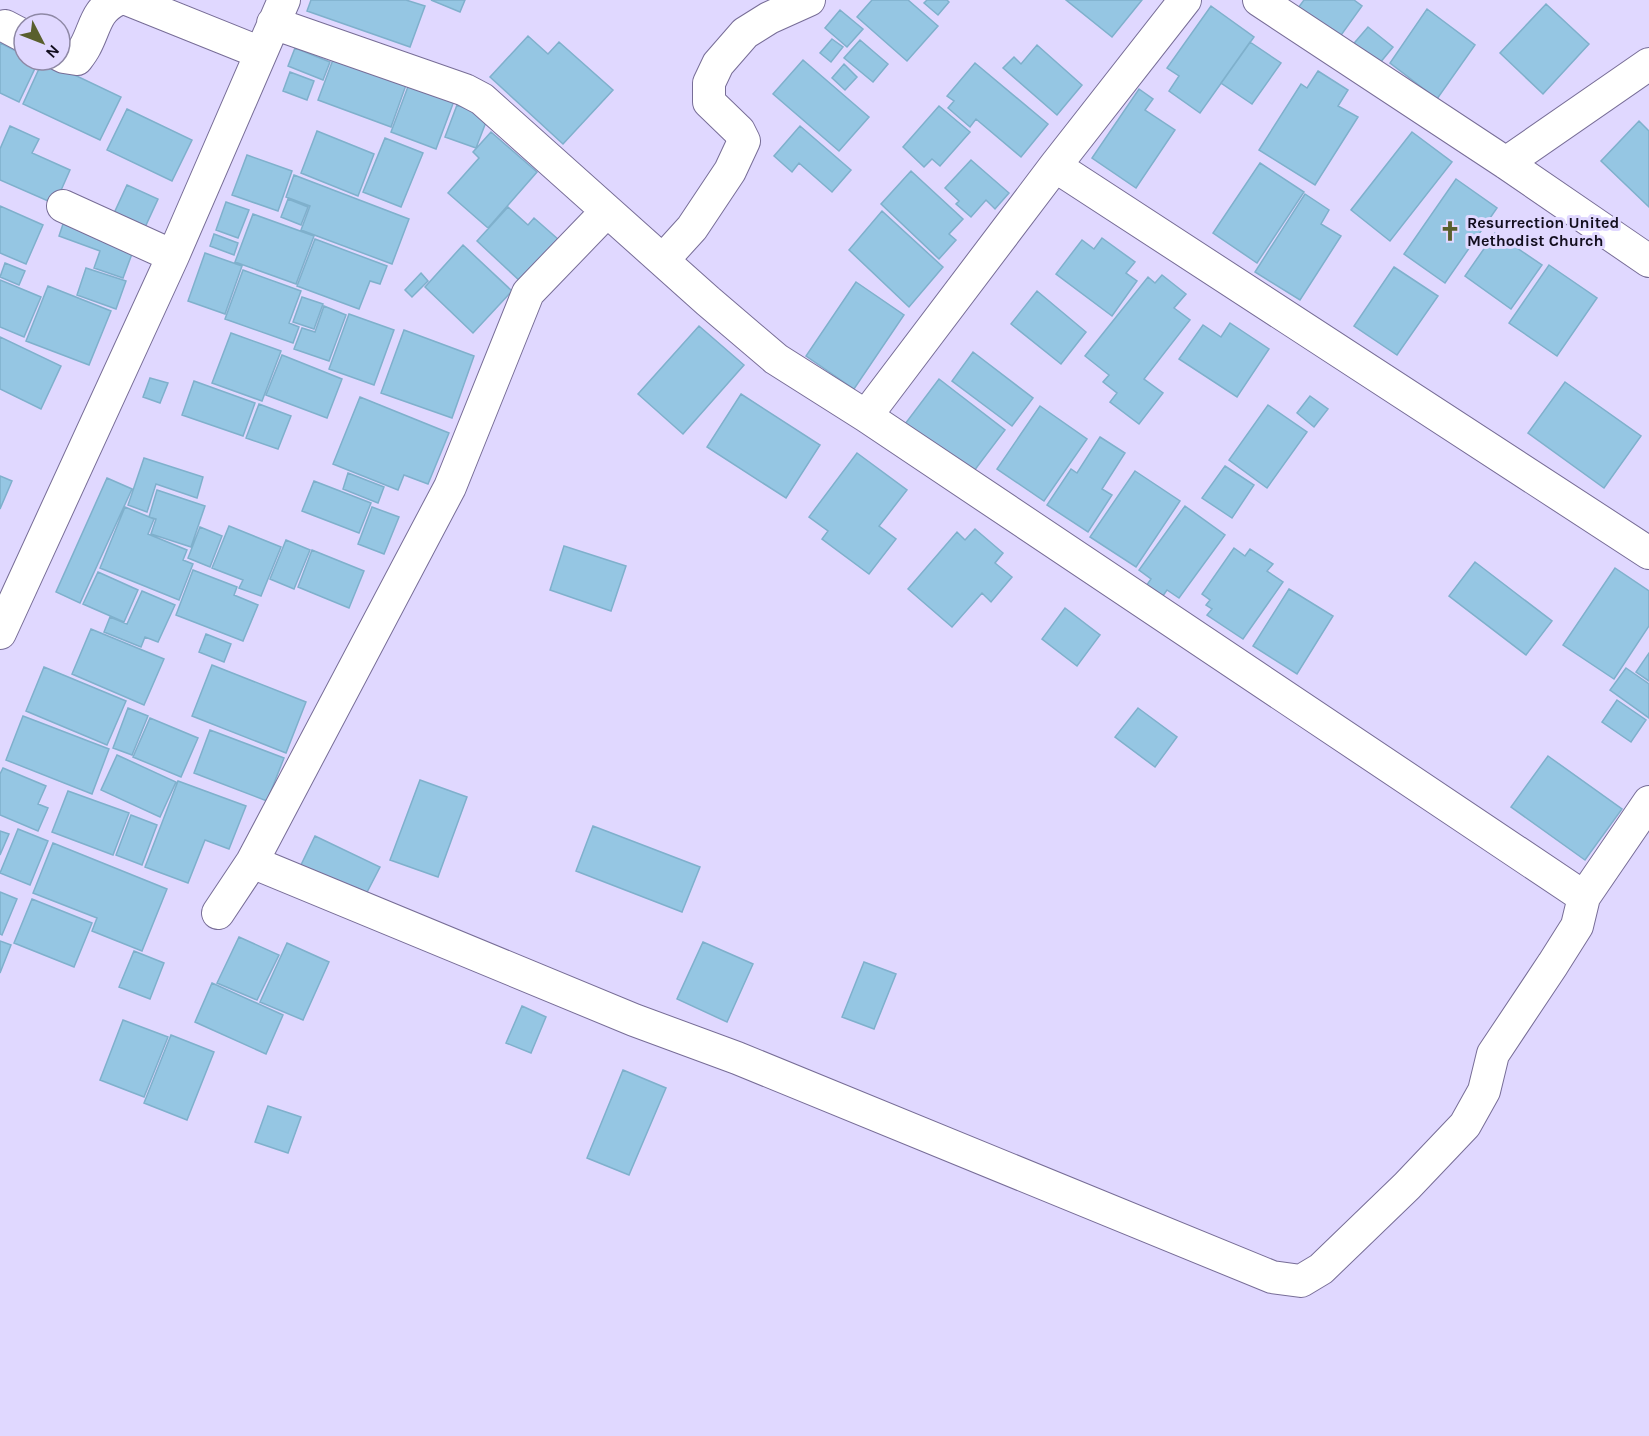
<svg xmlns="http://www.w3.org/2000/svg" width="1649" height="1436" viewBox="0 0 1649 1436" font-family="Karla,sans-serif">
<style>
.building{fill:#95c6e3;stroke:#7fb0cc;stroke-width:1.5}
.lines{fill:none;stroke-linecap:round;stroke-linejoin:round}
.street-casing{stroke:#776d97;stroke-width:34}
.street{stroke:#fff;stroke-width:32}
.labels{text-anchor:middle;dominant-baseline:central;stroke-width:6;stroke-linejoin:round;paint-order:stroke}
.poi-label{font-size:16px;font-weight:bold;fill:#130f1f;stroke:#e0d8ff;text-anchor:start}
</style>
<rect width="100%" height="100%" fill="#e0d8ff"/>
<path class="building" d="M311,0H406L425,6L410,47L307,11Z
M431,0H465L460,12Z
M872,0H908L938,26L907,61L857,17Z
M927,0H947L949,2L938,15L924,3Z
M1066,0H1142L1112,37Z
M1304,0H1354L1362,6L1339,38L1298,8Z
M1546,4L1589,44L1543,94L1500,53Z
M1211,6L1254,37L1200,113L1169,91L1179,76L1167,68Z
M1427,9L1475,45L1437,99L1390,63Z
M840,10L863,29L847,47L825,28Z
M1368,27L1393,47L1375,69L1350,48Z
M528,36L548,54L559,42L613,90L563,144L490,77Z
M832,39L843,47L831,62L820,53Z
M860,40L888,64L873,82L844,58Z
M1250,42L1281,63L1252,104L1221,83Z
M0,43L24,55V60H34L38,62L19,102L0,93Z
M1037,45L1082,85L1057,115L1003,68L1014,57L1021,64Z
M295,48L330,62L323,80L288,66Z
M334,57L406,85L391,127L318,100Z
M43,60L121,97L100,140L23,104Z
M803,60L869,117L839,151L773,94Z
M975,63L1048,124L1021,157L976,119L970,127L948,108L954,101L947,96Z
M844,64L857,77L845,90L832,78Z
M1318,71L1348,90L1338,106L1358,117L1315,185L1259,150L1301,84L1307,88Z
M290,72L314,81L307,100L283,91Z
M409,84L454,101L436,149L391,132Z
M1139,89L1153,99L1145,110L1175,130L1136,188L1092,158Z
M457,105L488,117L476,148L445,137Z
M939,106L970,132L940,166L932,159L924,167L903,147Z
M127,109L192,140L172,181L107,150Z
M1639,121L1649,131V207L1601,161Z
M10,126L39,139L32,153L70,170L55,204L0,180V149Z
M800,126L851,170L832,192L799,163L792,172L774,156Z
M317,131L374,154L358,196L301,173Z
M491,132L537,172L488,228L448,193L479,158L473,152Z
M1412,132L1452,162L1390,241L1351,210Z
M385,138L423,153L401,207L363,192Z
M247,155L292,171L278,211L232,195Z
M971,160L1009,193L995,209L986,200L971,217L956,204L959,201L945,188Z
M1260,163L1304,192L1257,263L1213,233Z
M911,171L963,219L949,234L956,240L939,259L881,204Z
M294,175L409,219L392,264L301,230L310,206L286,197Z
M1456,179L1497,208L1445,283L1404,254Z
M127,185L158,199L141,236L110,222Z
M1305,194L1329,210L1321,224L1341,236L1300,300L1255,272Z
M288,199L308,207L301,225L281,217Z
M226,202L249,210L238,238L216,230Z
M0,206L43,225L26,264L0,253Z
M508,207L528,225L534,218L559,240L521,282L477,241Z
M882,211L943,267L909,307L849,250Z
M253,214L314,236L296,284L235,262Z
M65,218L136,243L123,278L94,268L100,251L59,236Z
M1495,233L1542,265L1511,309L1465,276Z
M214,234L238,243L234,255L210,246Z
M1102,238L1135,262L1126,273L1137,281L1112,316L1056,274L1082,240L1094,249Z
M315,239L387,266L380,284L370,281L359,309L297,286Z
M463,245L512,291L473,333L425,287Z
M205,253L242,266L225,314L188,301Z
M5,263L25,271L19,285L0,277Z
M1549,265L1597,298L1557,356L1509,323Z
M1394,267L1438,296L1397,355L1354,326Z
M86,268L126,281L116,309L77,295Z
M243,270L301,291L289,323L299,327L293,343L225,319Z
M421,273L428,281L412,297L405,290Z
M1162,275L1186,294L1174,308L1190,320L1144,379L1163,393L1139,424L1110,402L1117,393L1103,382L1109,375L1085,356L1148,277L1155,283Z
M0,280L41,297L24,337L0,327Z
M856,282L904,315L854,389L806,356Z
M48,286L111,311L89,365L26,341Z
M1037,291L1086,332L1061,364L1011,324Z
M302,297L323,304L314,329L293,322Z
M324,306L346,315L329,361L294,349L302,328L315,332Z
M349,314L394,330L374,385L329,369Z
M1230,323L1269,349L1237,397L1179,359L1203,325L1221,337Z
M699,326L744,365L683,434L638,394Z
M404,330L474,356L452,418L381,393Z
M231,333L281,351L262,401L212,383Z
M0,337L61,366L41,409L0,389Z
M973,352L1033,398L1012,426L952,381Z
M282,355L342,379L327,418L266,395Z
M150,378L168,383L160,403L143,397Z
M939,379L1005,430L971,475L905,424Z
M194,381L255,403L243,436L182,415Z
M1565,382L1641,436L1604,488L1528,433Z
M741,394L820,445L786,498L707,447Z
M1310,396L1328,409L1314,427L1297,413Z
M360,397L449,433L428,484L404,475L398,490L333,464Z
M259,404L291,416L278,449L246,438Z
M1268,405L1307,432L1267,488L1229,460Z
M1040,406L1087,439L1044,501L997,469Z
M1100,437L1125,453L1102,489L1112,495L1088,532L1047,505L1071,469L1077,473Z
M857,453L907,490L879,526L896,539L869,574L822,539L828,531L809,517Z
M144,458L203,477L197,498L156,484L147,512L128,505Z
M1225,466L1254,485L1232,518L1202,498Z
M1135,471L1180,501L1136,567L1090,537Z
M348,473L384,487L378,503L343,489Z
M0,476L12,481L0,509Z
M107,478L132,489L80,603L56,592Z
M314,481L371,503L359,533L302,511Z
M157,490L205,506L191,547L151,534L156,519L149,517Z
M1185,506L1225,535L1179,598L1167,590L1160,600L1144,589L1151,579L1139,570Z
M125,507L154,519L148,534L187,550L183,560L193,564L179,600L100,568Z
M372,507L399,517L384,554L358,544Z
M229,526L281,547L261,596L239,588L243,580L212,568Z
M200,527L222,536L210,567L188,558Z
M975,529L1003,553L995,563L1012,577L991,602L982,593L952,627L908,589L957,532L965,540Z
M286,540L310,550L294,589L270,579Z
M564,546L626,566L611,611L550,590Z
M1234,548L1245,556L1250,549L1273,564L1267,571L1283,582L1243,639L1207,615L1212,609L1206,605L1210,600L1202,594Z
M312,550L364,571L349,608L298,587Z
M1475,562L1552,621L1526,655L1449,596Z
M1615,568L1649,591V626L1614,679L1563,645Z
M193,570L237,587L234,595L258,605L243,641L176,615Z
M98,572L138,590L124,622L83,604Z
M1289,589L1333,616L1297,674L1253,646Z
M142,591L175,605L158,642L145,637L141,647L104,632L110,617L127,624Z
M1065,608L1100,635L1077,666L1042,639Z
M91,629L164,659L144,705L72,674Z
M206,634L231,644L224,662L199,652Z
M1649,653V681L1636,672Z
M212,665L306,702L286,753L192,716Z
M44,667L126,701L107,745L26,711Z
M1626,668L1649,684V718L1610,690Z
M1617,700L1646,720L1631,742L1602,722Z
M128,708L148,716L132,755L113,748Z
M1138,708L1177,737L1155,767L1115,737Z
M23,716L109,749L92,794L6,760Z
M150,718L198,738L181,777L133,757Z
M210,730L284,758L267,801L194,773Z
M117,755L176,782L160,817L101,790Z
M1548,756L1622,809L1585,860L1511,807Z
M3,768L46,786L38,804L48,808L38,831L0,815V774Z
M420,780L467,797L438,877L390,860Z
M178,781L246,806L229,849L205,840L188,883L145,867Z
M68,791L129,813L113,855L52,832Z
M131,815L157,825L142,865L116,855Z
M593,826L700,867L682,912L576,871Z
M18,829L48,841L30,885L0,873Z
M0,831L9,834L0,855Z
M315,836L380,867L364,898L300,867Z
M53,843L167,889L142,951L92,931L97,918L33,893Z
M0,892L17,899L2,935L0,934Z
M32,899L92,923L74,967L14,943Z
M239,937L279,955L257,1000L217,983Z
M0,941L11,945L0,973Z
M703,942L753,964L727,1022L677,999Z
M287,943L329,962L303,1020L260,1002Z
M134,951L164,963L150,999L119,987Z
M864,962L896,974L874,1029L842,1017Z
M212,983L283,1015L266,1054L195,1022Z
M522,1006L546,1017L531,1053L506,1043Z
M123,1020L168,1037L144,1097L100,1080Z
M171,1035L214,1052L187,1120L144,1103Z
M623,1070L666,1088L629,1175L587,1158Z
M268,1106L301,1117L288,1153L255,1142Z"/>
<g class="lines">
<g class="street-casing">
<path id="street" d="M129,0L261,53
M1259,0L1506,163L1649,261
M273,23L465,90L482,99L708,301L776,359L866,416L1584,897
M5,26L24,36
M60,55L64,57L77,59C80,55 83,51 85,47C96,27 95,11 117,0
M1506,163L1649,64
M1055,166L1649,553
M63,206L173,256
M663,260L692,228L730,171L744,141L739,131L709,102V83L718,64L745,33L769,18L809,0
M866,416L1055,166L1185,0
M0,633L173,256L284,0
M252,862L634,1020L737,1058L1272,1277L1301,1281L1321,1269L1407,1186L1465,1125L1484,1091L1493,1054L1553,964L1577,926L1584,897L1649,802
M218,913L252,862L450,487L528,293L607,211"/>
</g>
<use href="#street" class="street"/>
</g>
<defs>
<g id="church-bare" transform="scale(1.62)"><path d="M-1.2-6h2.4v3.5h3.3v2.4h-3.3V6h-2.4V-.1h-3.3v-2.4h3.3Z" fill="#595f2d" stroke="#e0d8ff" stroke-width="2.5" paint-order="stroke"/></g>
</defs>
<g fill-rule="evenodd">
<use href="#church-bare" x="1450" y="231"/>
</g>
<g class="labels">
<g class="poi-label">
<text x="1467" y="222">Resurrection United<tspan x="1467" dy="18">Methodist Church</tspan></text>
</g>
</g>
<g transform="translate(42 42) rotate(132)"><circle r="28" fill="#e0d8ff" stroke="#8e88a5" stroke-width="1.5"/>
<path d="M0-4.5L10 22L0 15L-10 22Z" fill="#595f2d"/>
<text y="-9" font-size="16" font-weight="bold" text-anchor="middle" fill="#130f1f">N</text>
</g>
</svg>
